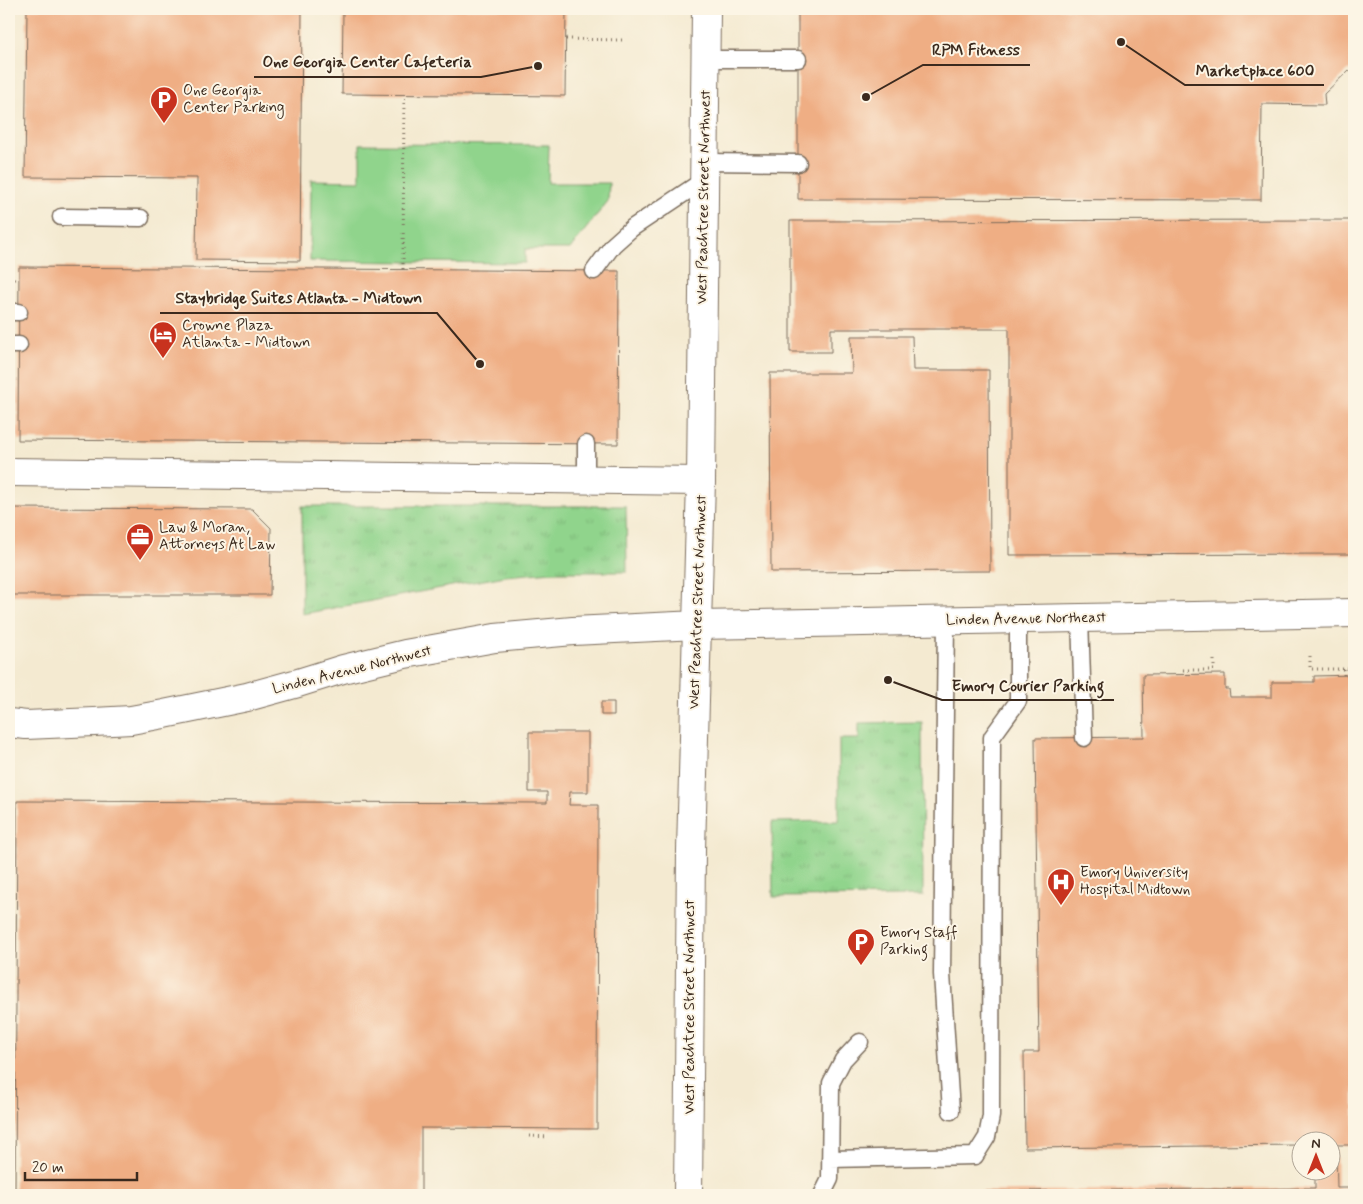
<svg xmlns="http://www.w3.org/2000/svg" width="1363" height="1204" viewBox="0 0 1363 1204" font-family="Mynerve,sans-serif">
<style>
.grass{fill:url(#grass-tufts);stroke:#667f55}
.park{fill:#90d48c;stroke:#667f55}
.building{fill:#efae84}
.lines{fill:none;stroke-linecap:round;stroke-linejoin:round}
.lane-casing{stroke:#7c6d5d;stroke-width:19}
.street-casing{stroke:#7c6d5d;stroke-width:30}
.secondary-casing{stroke:#7c6d5d;stroke-width:30}
.primary-casing{stroke:#7c6d5d;stroke-width:30}
.path{stroke:#7c6d5d;stroke-width:3;stroke-dasharray:1 4;stroke-linecap:butt}
.lane{stroke:#fff;stroke-width:16}
.street{stroke:#fff;stroke-width:28}
.secondary{stroke:#fff;stroke-width:28}
.primary{stroke:#fff;stroke-width:28}
.labels{text-anchor:middle;dominant-baseline:central;stroke-width:4;stroke-linejoin:round;paint-order:stroke}
.poi-label{font-size:15px;fill:#3b2a1e;stroke:#fcf5e5;text-anchor:start}
.street-label{font-size:15px;fill:#3b2a1e;stroke:#fcf5e5}
.leader{fill:none;stroke:#3b2a1e;stroke-width:2}
.callout-dot{fill:#3b2a1e;stroke:#fcf5e5;stroke-width:2}
.callout-label{font-size:16px;text-anchor:middle;font-weight:bold;fill:#3b2a1e;stroke:#fcf5e5;stroke-width:4;stroke-linejoin:round;paint-order:stroke}
</style>
<defs>
<pattern id="grass-tufts" width="24" height="20" patternUnits="userSpaceOnUse" patternTransform="scale(1.25)"><rect width="24" height="20" fill="#90d48c"/><path d="M3 7l-1-3M5 7V3M7 7l1-3M15 17l-1-3M17 17v-4M19 17l1-3" fill="none" stroke="#7db678"/></pattern>
</defs>
<rect width="100%" height="100%" fill="#fcf5e5"/>
<filter id="ink" filterUnits="userSpaceOnUse"><feTurbulence type="fractalNoise" baseFrequency=".02" numOctaves="2"/><feDisplacementMap in="SourceGraphic" scale="10" xChannelSelector="R" yChannelSelector="G"/><feConvolveMatrix kernelMatrix="1 2 1 2 8 2 1 2 1" color-interpolation-filters="sRGB"/></filter>
<filter id="wash" filterUnits="userSpaceOnUse"><feTurbulence type="fractalNoise" baseFrequency=".0096" numOctaves="4" result="noise"/><feDisplacementMap in="SourceGraphic" scale="20" xChannelSelector="R" yChannelSelector="G"/><feGaussianBlur stdDeviation="1.12" result="paint"/><feColorMatrix in="noise" values="0 0 0 0 0 0 0 0 0 0 0 0 0 0 0 0 0 1.4 0 .05"/><feComposite in="paint" operator="in"/></filter>
<g filter="url(#wash)">
<rect width="100%" height="100%" fill="#f4ead1"/>
<path class="grass" d="M302,506H626L627,572H552L505,576L302,614Z
M922,722L923,896L773,897L772,822L839,821V739H859V723Z"/>
<path class="park" d="M360,144L549,145L548,183H609L608,201L570,249H525V263L310,261L311,180L360,181Z"/>
<g id="blocks">
<path class="building" d="M27,9H302L300,261L196,260L197,178L25,177Z
M343,9H566L565,96L342,94Z
M798,9H1354V76L1349,70L1324,94L1325,105L1262,104L1261,200L798,199Z
M1354,220V554L1009,555V329H831V352H790V221Z
M19,267L619,271L618,444L18,440Z
M851,336H912L913,370H989L990,571L771,572L770,373H852Z
M9,508L252,509L271,528L270,595H9Z
M1225,674V689H1229L1230,697H1272V682H1314V676L1354,675V1145H1336L1337,1188H1354V1195H899V1194L922,1192L1315,1188V1172H1330V1142H1300V1145L1025,1148L1024,1052H1039L1035,738L1144,737L1143,675Z
M601,702H614V715H601Z
M529,732H588V792H570L569,805H598L597,1129L421,1128V1195H15L17,801L547,803V792H529Z"/>
</g>
</g>
<g filter="url(#ink)">
<use href="#blocks" fill-opacity="0" stroke="#7c6d5d" stroke-width="1"/>
<g class="lines">
<g class="lane-casing">
<path id="lane" d="M705,59H798
M705,162L798,163
M61,217L141,218
M594,271L613,245L632,228L704,180
M9,312H19
M9,345H19
M586,444V479
M1080,618L1084,738
M946,621L942,974L951,1111
M830,1159L975,1156L987,1137L991,1116L992,737L1018,701V619
M822,1195L830,1179L831,1083L843,1060L860,1042"/>
</g>
<g class="street-casing">
<path id="street" d="M9,472L701,481
M697,625L1354,613"/>
</g>
<g class="secondary-casing">
<path id="secondary" d="M688,1195L691,850L697,625"/>
</g>
<g class="primary-casing">
<path id="primary" d="M9,723L26,725L94,722L131,720L164,714L247,697L298,683L343,669L405,654L495,638L573,631L697,625L701,481L706,9"/>
</g>
<path class="path" d="M566,39L623,40
M403,269L404,94
M9,279H19
M1310,656V669H1354
M1344,669V675
M1183,675V670H1214V657
M529,1136L548,1137"/>
<use href="#lane" class="lane"/>
<use href="#street" class="street"/>
<use href="#secondary" class="secondary"/>
<use href="#primary" class="primary"/>
</g>
</g>
<defs>
<g id="parking-pin" transform="scale(1.4375)"><path d="M0 17L-7.5 6A9.5 9.5 0 1 1 7.5 6Z" fill="#c8321e" stroke="#fcf5e5"/><path d="M-3.5-5.5H1a3.5 3.5 0 0 1 0 7H-1V5.5H-3.5ZM-1-3.4V-.6H.8a1.4 1.4 0 0 0 0-2.8Z" fill="#fff"/></g>
<g id="hotel-pin" transform="scale(1.4375)"><path d="M0 17L-7.5 6A9.5 9.5 0 1 1 7.5 6Z" fill="#c8321e" stroke="#fcf5e5"/><path d="M-6-4.5h1.5V1H6V5H4.5V3h-9V5H-6ZM-4 0a1.8 1.8 0 1 1 3.6 0ZM.5 0V-2.5h3Q6-2.5 6 0Z" fill="#fff"/></g>
<g id="office-pin" transform="scale(1.4375)"><path d="M0 17L-7.5 6A9.5 9.5 0 1 1 7.5 6Z" fill="#c8321e" stroke="#fcf5e5"/><path d="M-6-3h4V-5.5h4V-3h4V5H-6ZM-1-4.5V-3h2v-1.5ZM-6 0V1H6V0Z" fill="#fff"/></g>
<g id="hospital-pin" transform="scale(1.4375)"><path d="M0 17L-7.5 6A9.5 9.5 0 1 1 7.5 6Z" fill="#c8321e" stroke="#fcf5e5"/><path d="M-5-5h3v3.5h4V-5h3V5h-3V1.5h-4V5h-3Z" fill="#fff"/></g>
</defs>
<g fill-rule="evenodd">
<use href="#parking-pin" x="164" y="100"/>
<use href="#hotel-pin" x="163" y="335"/>
<use href="#office-pin" x="140" y="537"/>
<use href="#hospital-pin" x="1061" y="882"/>
<use href="#parking-pin" x="861" y="942"/>
</g>
<g class="labels">
<g class="poi-label">
<text x="183" y="91">One Georgia<tspan x="183" dy="17">Center Parking</tspan></text>
<text x="182" y="326">Crowne Plaza<tspan x="182" dy="17">Atlanta - Midtown</tspan></text>
<text x="159" y="528">Law &amp; Moran,<tspan x="159" dy="17">Attorneys At Law</tspan></text>
<text x="1080" y="873">Emory University<tspan x="1080" dy="17">Hospital Midtown</tspan></text>
<text x="880" y="933">Emory Staff<tspan x="880" dy="17">Parking</tspan></text>
</g>
<g class="street-label">
<text transform="translate(704 197) rotate(-89)">West Peachtree Street Northwest</text>
<text transform="translate(698 602) rotate(-88)">West Peachtree Street Northwest</text>
<text transform="translate(1026 619) rotate(-1)">Linden Avenue Northeast</text>
<text transform="translate(352 670) rotate(-14)">Linden Avenue Northwest</text>
<text transform="translate(690 1007) rotate(-90)">West Peachtree Street Northwest</text>
</g>
</g>
<path class="leader" d="M866 97L923 65H1030M538 66L481 77H254M1121 42L1185 85H1324M480 364L437 313H160M888 680L942 700H1114"/>
<g class="callout-dot">
<circle cx="866" cy="97" r="5"/>
<circle cx="538" cy="66" r="5"/>
<circle cx="1121" cy="42" r="5"/>
<circle cx="480" cy="364" r="5"/>
<circle cx="888" cy="680" r="5"/>
</g>
<g class="callout-label">
<text x="976" y="55">RPM Fitness</text>
<text x="367" y="67">One Georgia Center Cafeteria</text>
<text x="1255" y="76">Marketplace 600</text>
<text x="299" y="303">Staybridge Suites Atlanta - Midtown</text>
<text x="1028" y="691">Emory Courier Parking</text>
</g>
<rect width="1363" height="1204" fill="none" stroke="#fcf5e5" stroke-width="30"/>
<g transform="translate(1316 1156)"><circle r="24" fill="#fcf5e5" stroke="#afa495"/>
<path d="M0-4L9 19L0 12L-9 19Z" fill="#c8321e"/>
<text y="-8" font-size="14" font-weight="bold" text-anchor="middle" fill="#3b2a1e">N</text>
</g>
<path d="M25 1172v8h112v-8" fill="none" stroke="#3b2a1e" stroke-width="2.5"/>
<text x="32" y="1172" font-size="15" fill="#3b2a1e" stroke="#fcf5e5" stroke-width="4" paint-order="stroke">20 m</text>
</svg>
